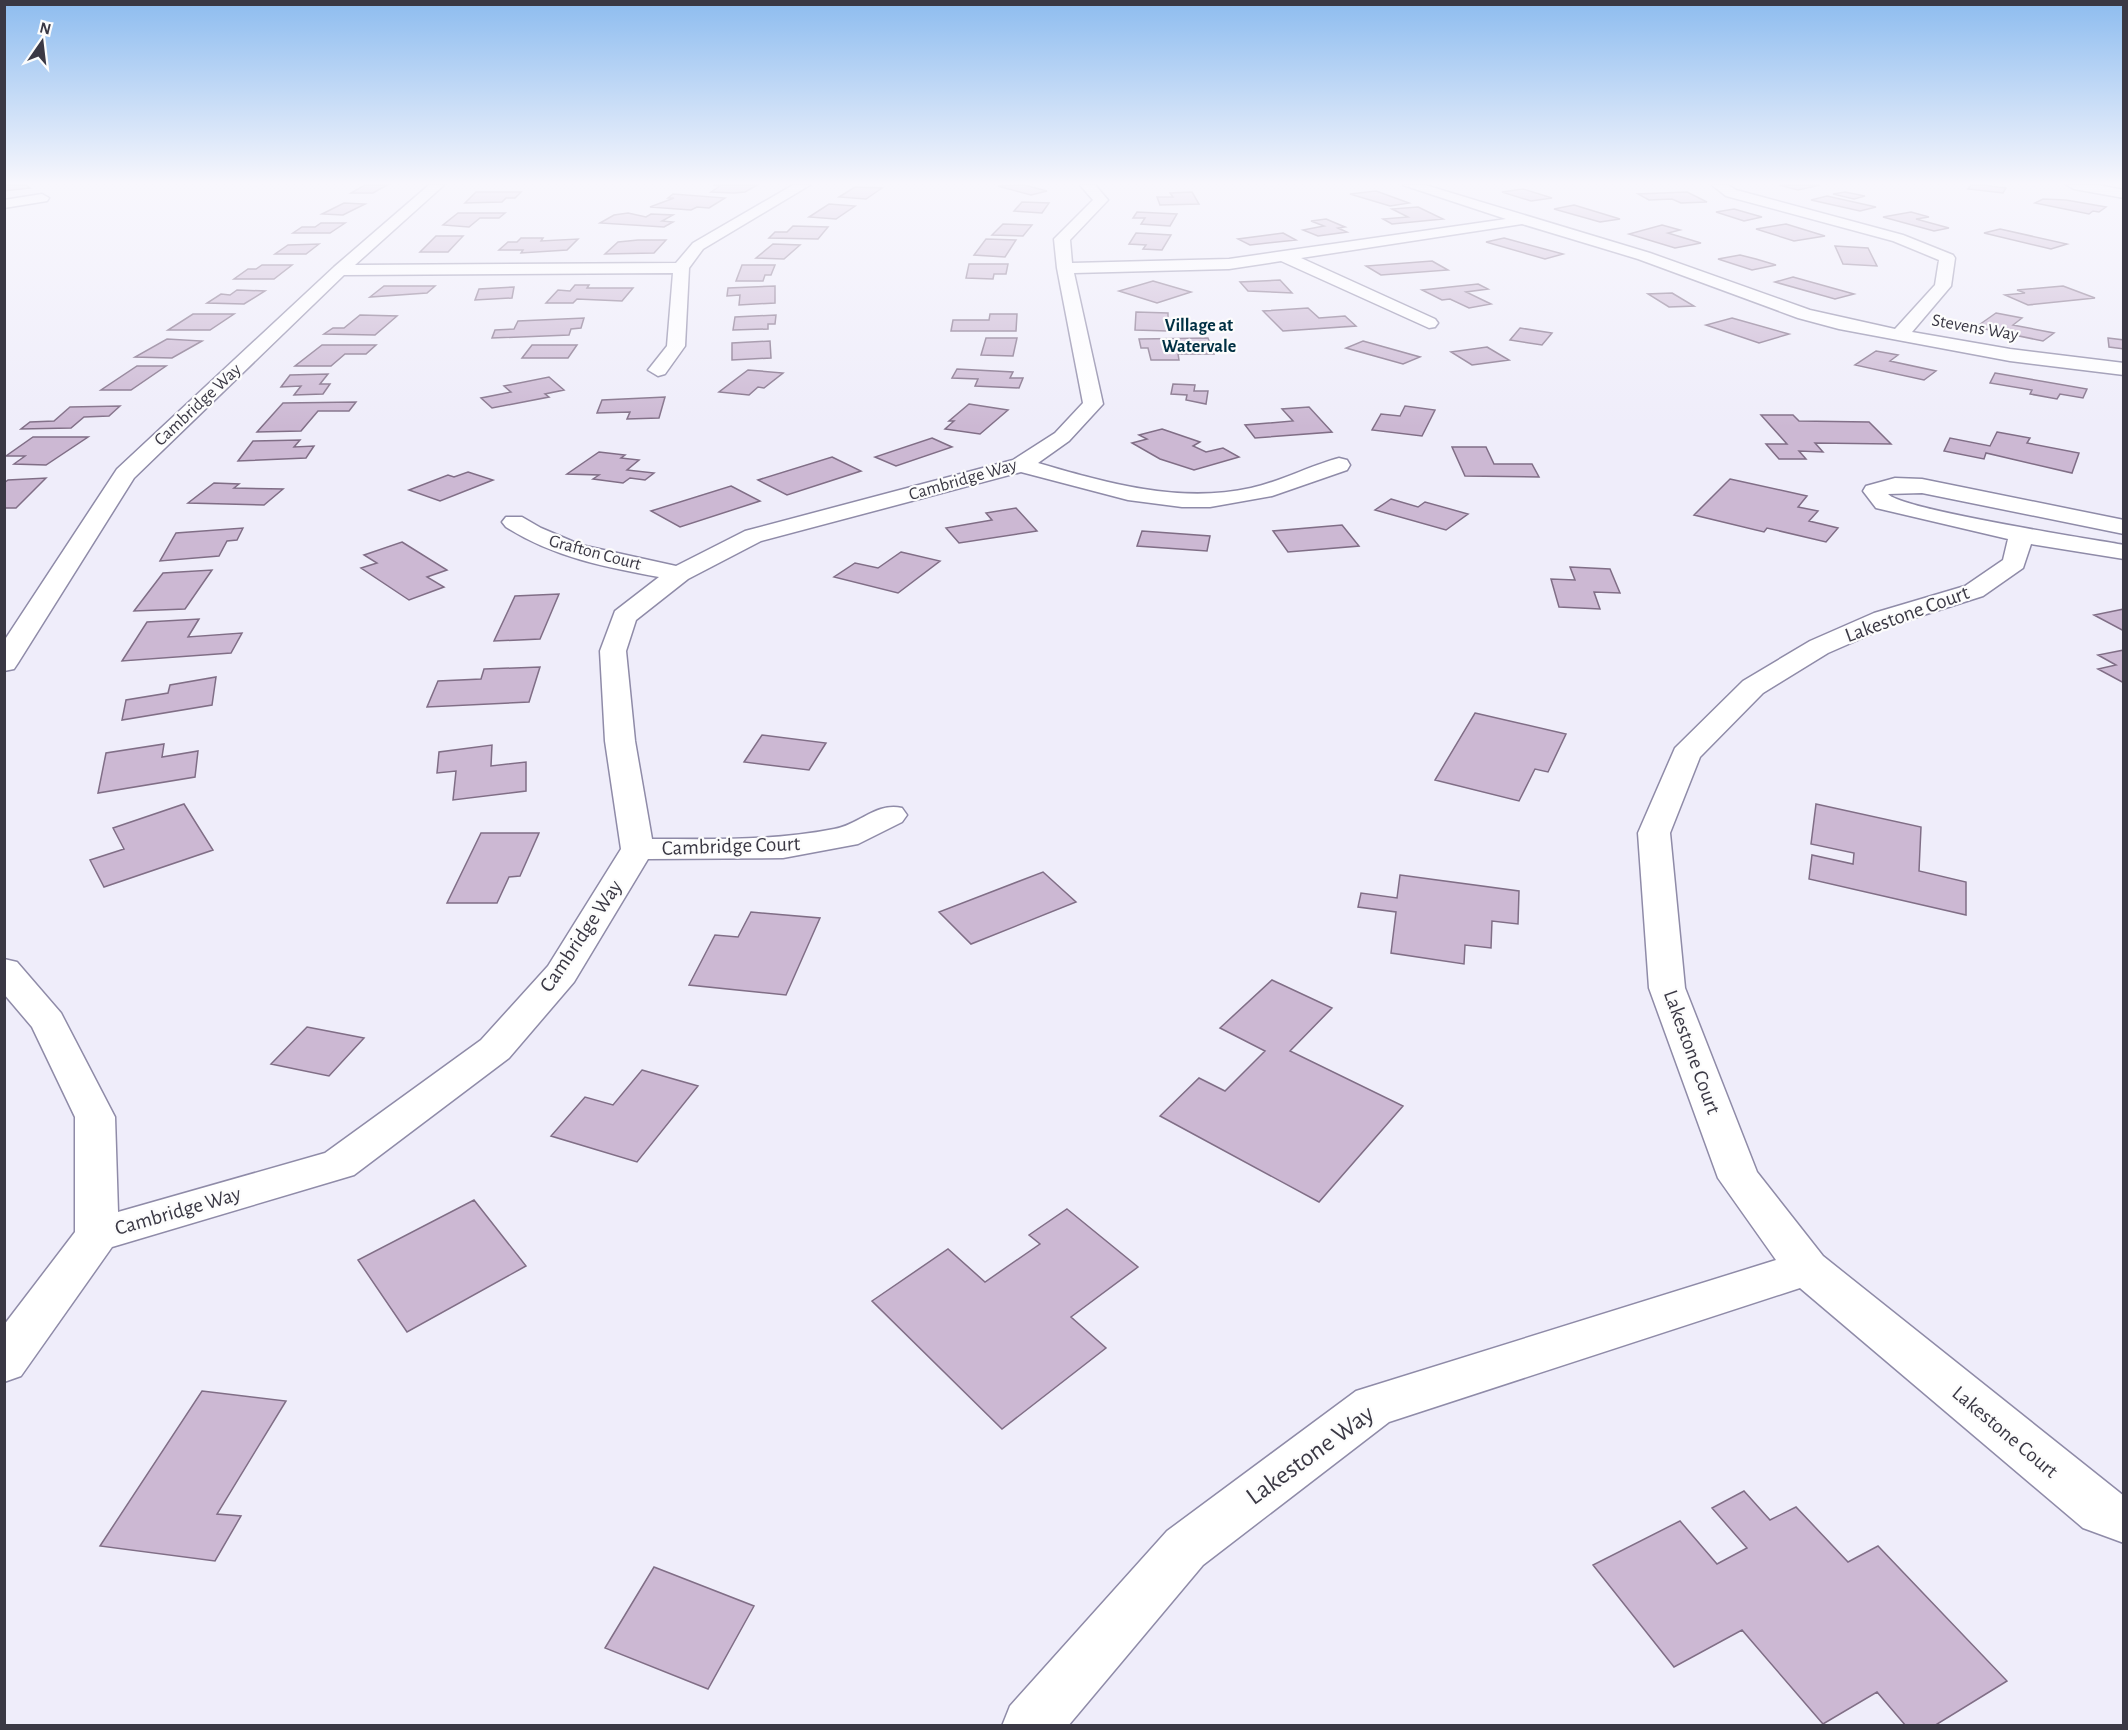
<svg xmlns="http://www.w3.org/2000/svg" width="2128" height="1730" viewBox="0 0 2128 1730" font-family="'Alegreya Sans',sans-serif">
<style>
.building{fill:#ccb8d3;stroke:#806e86;stroke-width:1.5}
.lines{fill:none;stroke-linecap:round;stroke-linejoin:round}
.minor-casing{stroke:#8f8ba8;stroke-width:3}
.minor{fill:#fff;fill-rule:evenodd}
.labels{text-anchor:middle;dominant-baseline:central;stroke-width:4.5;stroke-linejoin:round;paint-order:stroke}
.far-neighbourhood-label{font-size:18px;font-weight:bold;fill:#003043;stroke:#fcfcfc}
.far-street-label{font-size:18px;fill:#3a3844;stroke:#fcfcfc}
.street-label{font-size:21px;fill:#3a3844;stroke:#fcfcfc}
.near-street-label{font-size:26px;fill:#3a3844;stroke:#fcfcfc}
</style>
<rect width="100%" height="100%" fill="#efedfa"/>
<path class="building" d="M4,185H26L30,188L4,191Z
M365,185H387L373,193H351Z
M757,185L745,192L734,193L711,192L720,186L713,185Z
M1024,185L1047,191L1031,195L998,186Z
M1779,185H1820L1798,190Z
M1971,185H1983L2006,188L2003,193L1968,189Z
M855,187L882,188L866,199L839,197Z
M1523,189L1552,198L1531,201L1502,192Z
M1376,191L1409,203L1390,206L1350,194Z
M476,192H521L515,198H506L502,202L465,203Z
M1192,192L1199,204L1160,205L1157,197H1173L1170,193Z
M1687,192L1707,202L1681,203L1672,199L1649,200L1638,194Z
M1845,192L1865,196L1854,199L1833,194Z
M673,194L725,198L709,208L697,207L691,210L650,207L674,198H668Z
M1827,196L1876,207L1860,211L1811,200Z
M2043,199L2066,200L2106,207L2099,212L2093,211L2089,214L2035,203Z
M1022,202L1049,203L1042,213L1014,211Z
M344,203L365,204L343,215L322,214Z
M829,204L855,206L836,219L809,217Z
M1574,205L1620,219L1600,222L1554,209Z
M1418,207L1443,219L1392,224L1383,219L1408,217L1392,209Z
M1734,209L1762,217L1744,221L1716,212Z
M1137,212L1177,214L1170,226L1141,224L1145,218H1133Z
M1911,212L1929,217L1916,219L1949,228L1934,231L1883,217Z
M458,213H505L499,218H480L469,227L443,225Z
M628,213L646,217L651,214L673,215L662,221L673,222L664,227L600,223L614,215Z
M1326,219L1345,227L1338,228L1347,232L1318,236L1303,230L1324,226L1311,221Z
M321,223H345L330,233H293L302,227H315Z
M1003,224L1032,225L1023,236L992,235Z
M1786,224L1825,236L1794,241L1756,229Z
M1662,225L1680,230L1668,233L1701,243L1675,248L1629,234Z
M793,226L828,227L818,239L769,238L775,232H787Z
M2000,229L2067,244L2051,249L1984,233Z
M1136,233L1171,235L1162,250L1143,249L1146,245L1129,244Z
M1283,233L1296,240L1250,245L1238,239Z
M436,236H463L448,252H420Z
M521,238H543L541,241L578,239L567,250L521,253L523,250H499L508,242H517Z
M1504,238L1563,254L1545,259L1486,242Z
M986,239L1016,240L1005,257L974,255Z
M638,240H666L654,253L605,254L618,242Z
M319,244L306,254H275L288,245Z
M773,244L800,245L784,259L756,258Z
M1835,246L1868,248L1877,266L1843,264Z
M1740,255L1756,259L1776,265L1752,270L1718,259Z
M1432,261L1448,270L1381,275L1366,266Z
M969,264H1008L1006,274H994L993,279L966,278Z
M262,265H292L274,279H234L248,269H256Z
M742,265H775L771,275H765L763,281H736Z
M1793,277L1854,294L1835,299L1775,282Z
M1280,280L1292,293L1248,291L1240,282Z
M1153,281L1191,292L1157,303L1119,291Z
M1478,284L1488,289L1466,292L1491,304L1469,308L1450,299L1442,300L1422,290Z
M575,285H589L587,288H633L622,301L577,299L573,303H546L558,290L570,291Z
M384,286H435L427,293L370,297Z
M775,286V303L739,305L740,295L727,296L728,288Z
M2063,286L2095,298L2028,305L2005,295L2025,293L2017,290Z
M514,287L512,298L475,300L479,289Z
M237,290L265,291L244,304L207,303L221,294L230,295Z
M1672,293L1694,306L1669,307L1648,294Z
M1308,308L1319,318L1345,316L1356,326L1283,331L1263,311Z
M1136,312L1168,313V331L1135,330Z
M1996,313L2022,318L2013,325L2054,333L2043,341L1976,327Z
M193,314H234L210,330H168Z
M990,314H1017L1016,331H951L953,320H989Z
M360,315L397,316L375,335L324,334L333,328H344Z
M776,315L775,324H768V329L733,330L735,317Z
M584,318L581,328L571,329L569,335L492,338L495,330L514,329L518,321Z
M1732,318L1789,334L1759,343L1706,325Z
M1520,328L1552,333L1542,345L1510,340Z
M986,338H1017L1013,356L981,355Z
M1208,338L1214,354H1178L1179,360H1151L1148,348H1141L1139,339Z
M2108,338L2124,340V349L2109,347Z
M167,339L202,341L172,358L135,357Z
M770,341L771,358L732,360V343Z
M1363,341L1420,357L1403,364L1346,348Z
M322,345H376L366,354H345L331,366H295Z
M532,345H577L568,358H522Z
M1487,347L1509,360L1472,365L1451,352Z
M1876,351L1898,355L1890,361L1936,371L1924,380L1855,365Z
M137,366H166L131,390H101Z
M957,369L1013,372L1010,378H1023L1019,388L975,386L978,379L952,378Z
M748,370L783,373L764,388L758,387L749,395L719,392Z
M1995,373L2087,389L2083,398L2060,394L2057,399L2030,394L2032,390L1990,383Z
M328,374L320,384H330L323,394L294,395L301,386L281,387L290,375Z
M549,377L564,390L545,394L549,397L492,408L481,398L511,392L504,386Z
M1173,384L1195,385L1194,391H1208L1206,404L1186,400L1187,395L1171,394Z
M665,397L659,418L627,419L630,412L597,413L602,400Z
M356,402L349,411H318L301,431L257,432L283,403Z
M969,404L1008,410L980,434L945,429L954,421H949Z
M120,406L109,416L84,417L71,428L21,429L30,422L54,421L70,407Z
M1405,406L1435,410L1422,436L1372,430L1381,414L1400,416Z
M1309,407L1332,432L1255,438L1245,425L1293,421L1282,409Z
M1761,415H1793L1799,421L1869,422L1891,444L1815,443L1823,452L1799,451L1806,459H1779L1766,444H1787Z
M1162,429L1200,442L1193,446L1206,452L1223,448L1239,457L1194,470L1160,459L1132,443L1147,439L1139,435Z
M1997,432L2030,438L2027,443L2079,453L2072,473L1986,453L1984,459L1944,451L1950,438L1990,446Z
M33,437H88L46,465L14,464L25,456H6Z
M932,438L952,447L896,466L875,457Z
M300,440L294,447L314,446L306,458L238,461L253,441Z
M1452,447H1486L1494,464H1532L1539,477L1465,476Z
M599,452L625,455L621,458L639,460L627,470L654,473L645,480L630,478L623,483L593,479L599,475L567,474Z
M832,457L861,471L787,495L758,480Z
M468,472L493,480L440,501L409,490L448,475L454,477Z
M46,478L16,508H4V483L8,480Z
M1730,479L1807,496L1798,507L1818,511L1809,521L1838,528L1826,542L1767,528L1764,532L1694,515Z
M214,483L239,484L234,488L283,489L264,505L188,503Z
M731,486L760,501L680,527L651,511Z
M1391,499L1418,507L1425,502L1468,514L1446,530L1375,510Z
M1016,508L1037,531L959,543L946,528L992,520L986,513Z
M1342,525L1359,546L1288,552L1273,531Z
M243,528L237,540L227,541L219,556L160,561L176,533Z
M1142,531L1210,536L1207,551L1137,546Z
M402,542L447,570L427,577L444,587L409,600L361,568L377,563L364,555Z
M901,552L940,561L898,593L834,577L855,563L878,568Z
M1570,567L1610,569L1620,593L1594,592L1600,609L1559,607L1551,579L1575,580Z
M212,570L185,609L134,611L163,573Z
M559,594L540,639L494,641L515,596Z
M2124,609V631L2094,615Z
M199,619L188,637L242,633L231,653L122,661L147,622Z
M2124,650V683L2098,669L2116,665L2098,655Z
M540,667L529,702L427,707L438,681L481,679L484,669Z
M216,677L212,705L122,720L126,700L168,693L170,685Z
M1475,713L1566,734L1548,772L1535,769L1519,801L1435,780Z
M762,735L826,743L809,770L744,762Z
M164,744L162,757L198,751L195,777L98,793L106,753Z
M492,745L491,766L526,762V791L453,800L456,771L437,773L439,752Z
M184,804L213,850L104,887L90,860L124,849L113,828Z
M1816,804L1921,827L1919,871L1966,882V915L1809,879L1812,855L1853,864L1854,853L1811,844Z
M481,833H539L520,876L509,877L497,903H447Z
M1043,872L1076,902L971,944L939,912Z
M1400,875L1519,891L1518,924L1492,921L1491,948L1465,945L1464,964L1391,953L1396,912L1358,907L1361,893L1397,898Z
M751,912L820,918L786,995L689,985L715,935L738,937Z
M1272,980L1332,1008L1290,1051L1403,1106L1319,1202L1160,1116L1199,1078L1225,1091L1265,1051L1220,1028Z
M307,1027L364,1038L329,1076L271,1064Z
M642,1070L698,1086L637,1162L551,1136L585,1097L613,1105Z
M474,1200L526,1266L407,1332L358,1260Z
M1067,1209L1138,1267L1071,1317L1106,1348L1002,1429L872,1301L948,1249L985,1282L1040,1244L1029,1235Z
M202,1391L286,1401L217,1514L241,1516L215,1561L100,1546Z
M1744,1491L1770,1520L1796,1507L1848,1562L1878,1546L2007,1681L1934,1726H1906L1877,1692L1823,1724L1742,1630L1674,1667L1593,1565L1680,1521L1717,1564L1747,1548L1712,1508Z
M654,1567L754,1606L708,1689L605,1648Z"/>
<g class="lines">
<g class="minor-casing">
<path id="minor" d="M429,185H444L355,265L676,263L693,243L793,185H810L703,249L689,268L685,346L665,374L658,376L648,370L667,346L673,273L344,275L134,478L18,663L14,669L4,671V641L117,469L334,267Z
M1080,185H1095L1108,200L1070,240L1072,263L1229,259L1506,219L1403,185H1425L1650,253L1810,310L1895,329L1935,285L1939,260L1893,241L1726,196L1712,185H1728L1736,190L1903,235L1953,255L1955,258L1951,286L1912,332L2010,349L2124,363V375L2010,361L1839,329L1798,318L1638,259L1522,224L1301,258L1435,319L1438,323L1435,327L1429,328L1281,261L1229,269L1074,273L1103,404L1069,441L1038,463C1107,483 1179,504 1251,488C1282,481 1309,466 1339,458L1347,460L1350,465L1347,470L1272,496L1210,507H1182L1128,500L1021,472L761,541L688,579L636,620L626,651L635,741L652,839C713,839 774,841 834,829C859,825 876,802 902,808L907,815L902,822L858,844L783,858L648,859L574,982L509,1058L354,1175L112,1247L21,1376L4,1382V1325L75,1232V1117L32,1027L4,994V959L17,962L61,1013L115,1117L118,1212L325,1153L481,1040L548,966L621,849L605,741L600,651L615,611L659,577C605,567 553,557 506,527L502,522L506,517H522L541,528L581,545L676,566L745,531L1013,460L1055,433L1083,403L1057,268L1054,239L1093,200Z
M2067,185H2098L2124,190V198L2074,189Z
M42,194L49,198L47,201L4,208V200Z
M1895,478L1922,479L2124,520V534L1922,493L1888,494C1902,510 2091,539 2124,545V559L2031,544L2023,568L1983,596L1892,625L1828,653L1763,693L1700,757L1670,833L1685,988L1757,1172L1823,1256L2124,1496V1543L2083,1528L1800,1288L1389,1422L1203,1565L1068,1726H1002L1010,1706L1167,1531L1356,1391L1776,1260L1718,1178L1649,988L1638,833L1675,748L1743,681L1810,641L1874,613L1965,586L2003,560L2008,539L1876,508L1863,491L1866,486Z"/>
</g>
<use href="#minor" class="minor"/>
</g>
<linearGradient id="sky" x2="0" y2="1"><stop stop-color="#8dbcef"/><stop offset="0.43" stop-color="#f8f7fd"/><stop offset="1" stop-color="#f8f7fd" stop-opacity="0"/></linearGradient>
<rect width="2128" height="427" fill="url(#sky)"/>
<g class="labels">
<g class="far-neighbourhood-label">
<text x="1199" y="326">Village at<tspan x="1199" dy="21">Watervale</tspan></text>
</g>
<g class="far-street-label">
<text transform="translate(1975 328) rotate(10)">Stevens Way</text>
<text transform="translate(198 405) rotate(-43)">Cambridge Way</text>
<text transform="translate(963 480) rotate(-16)">Cambridge Way</text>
<text transform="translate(595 553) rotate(15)">Grafton Court</text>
</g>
<g class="street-label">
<text transform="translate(1907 614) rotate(-20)">Lakestone Court</text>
<text transform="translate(731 846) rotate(-2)">Cambridge Court</text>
<text transform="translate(581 936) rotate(-56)">Cambridge Way</text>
<text transform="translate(1692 1052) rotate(70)">Lakestone Court</text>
<text transform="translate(178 1211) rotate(-16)">Cambridge Way</text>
<text transform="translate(2005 1432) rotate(40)">Lakestone Court</text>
</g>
<g class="near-street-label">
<text transform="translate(1310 1455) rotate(-36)">Lakestone Way</text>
</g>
</g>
<rect width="2128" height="1730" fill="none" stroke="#3a3844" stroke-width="12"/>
<g transform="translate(42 42) rotate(14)" stroke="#fcfcfc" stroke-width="4.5" paint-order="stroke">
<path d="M0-4.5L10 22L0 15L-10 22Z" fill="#3a3844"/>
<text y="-9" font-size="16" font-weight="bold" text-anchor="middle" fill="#3a3844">N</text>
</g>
</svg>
